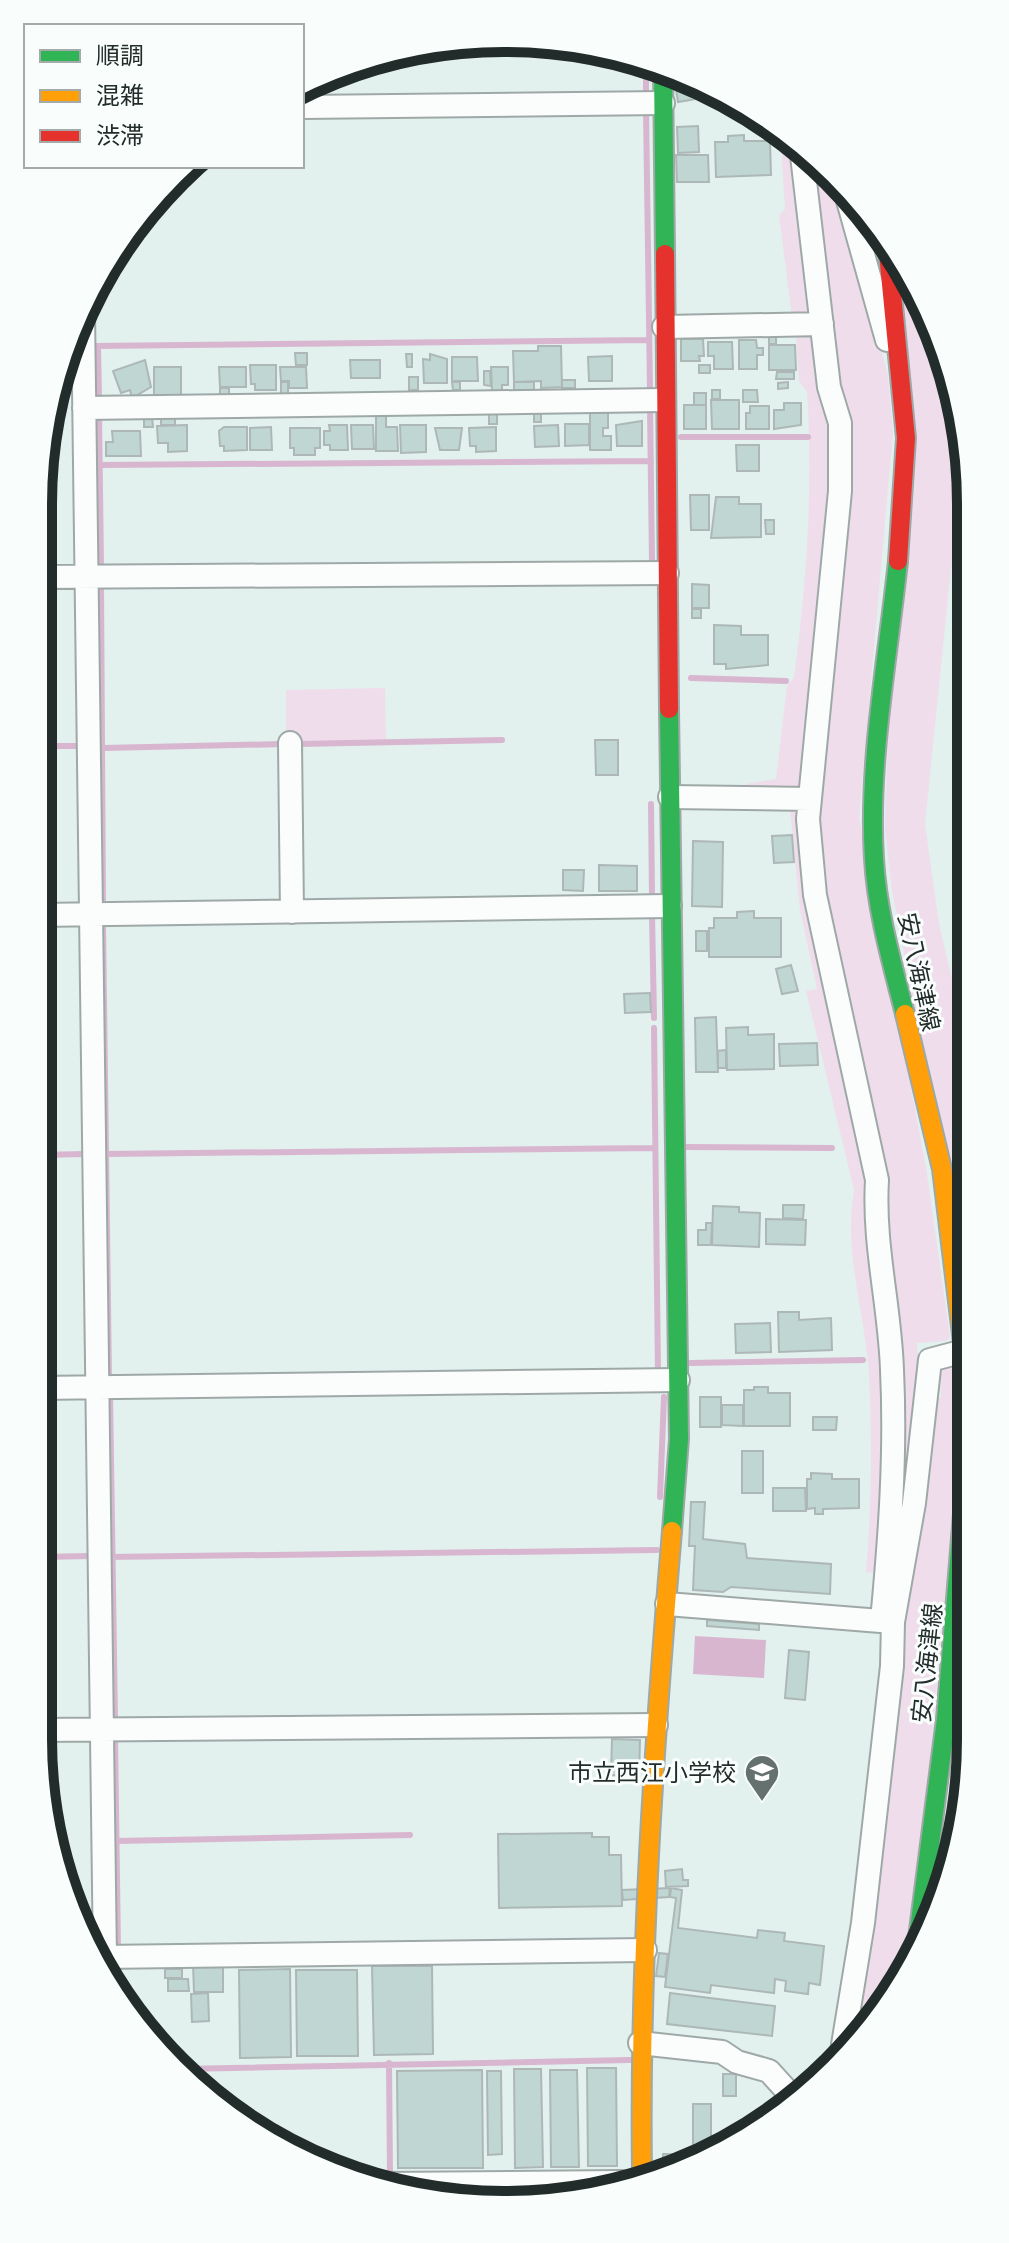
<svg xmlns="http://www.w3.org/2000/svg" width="1009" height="2243" viewBox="0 0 1009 2243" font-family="Ubuntu,'Noto Sans JP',sans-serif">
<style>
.green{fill:#f0ddec}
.water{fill:#d8b6cf}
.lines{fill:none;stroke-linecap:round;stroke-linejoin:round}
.stream{stroke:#d8b6cf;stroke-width:6}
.building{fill:#c0d6d2;stroke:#adb8b6;stroke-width:2}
.street-casing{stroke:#9ea9a7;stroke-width:26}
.fast-casing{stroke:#9ea9a7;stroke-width:22}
.slow-casing{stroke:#9ea9a7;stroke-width:22}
.jam-casing{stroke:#9ea9a7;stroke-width:22}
.street{stroke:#fbfdfc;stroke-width:22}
.fast{stroke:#30b455;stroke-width:18}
.slow{stroke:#ff9f0a;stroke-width:18}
.jam{stroke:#e5322d;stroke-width:18}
.labels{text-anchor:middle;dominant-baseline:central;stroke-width:6;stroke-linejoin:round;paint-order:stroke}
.street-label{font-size:24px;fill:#222c2a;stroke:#f9fefd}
.poi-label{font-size:24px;fill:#222c2a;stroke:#f9fefd;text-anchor:end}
.rim{fill:none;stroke:#222c2a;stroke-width:10}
</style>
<rect width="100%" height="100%" fill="#e2f0ee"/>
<path class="green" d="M780,129L794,140L811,316L792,317L779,215L785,209Z
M807,153L834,180L888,375L893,432L859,817L926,1167L950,1337L946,1341L917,1343L920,1401L899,1546L897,1367L814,828L844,493Z
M902,269L935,326L961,421L955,529L925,824L939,924L969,1050L970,1296L892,891L885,828Z
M813,330L833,433L831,493L803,781L795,792H740L746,784L776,779L787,686L794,677C807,581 813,488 807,392L799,381L796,332Z
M385,688L386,741L286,742V690Z
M798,803L864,1147L887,1366L878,1600L869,1611L875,1573L866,1572C872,1507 872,1439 869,1374C865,1313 843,1251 854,1190L806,991L817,989L800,910L790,809Z
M953,1363L955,1482L923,1838L904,1967L856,2046L848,2052L930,1399L941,1398L940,1364Z
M971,1593V1739L937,1908Z"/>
<path class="water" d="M968,674V905L959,855L967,800L966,769L957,740Z
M695,1636L766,1640L764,1678L693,1674Z"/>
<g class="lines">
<path class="stream" d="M646,66V94
M646,109L650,390
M93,346L649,340
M98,346L99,396
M650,407L652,561
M99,414L101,566
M681,437H808
M99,465L651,461
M101,585L103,905
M691,678L786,681
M298,744L502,740
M38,746H80
M104,748L283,744
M651,804L652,897
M652,914L654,1018
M103,924L109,1379
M654,1028L658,1373
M686,1147L832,1148
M106,1154L655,1148
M38,1155L85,1154
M690,1363L863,1360
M110,1393L115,1719
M660,1497L664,1397
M38,1557L91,1556
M107,1557L657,1550
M115,1736L118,1948
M117,1841L410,1835
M118,1964V1985
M389,2063L390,2176
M182,2069L630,2060"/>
</g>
<path class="building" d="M673,71L683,73L715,92L707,94L708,97L678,102Z
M698,126L699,152L678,153L677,127Z
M744,135V141H770L771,175L716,177L715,142H728V136Z
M676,155H708L709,182H677Z
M769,333H776V344H769Z
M681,339H703L704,356H699L700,361H681Z
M739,340H756L757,348H763V355H757V369H739Z
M708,342H732L733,369H714V356H708Z
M769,345H795L796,370H769Z
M538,346H561L562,387L541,388V381L514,382L513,351H538Z
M295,353H307V365H296Z
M406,354H412V367H407Z
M430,354L447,359V383H424L423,359L430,360Z
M612,356V381H589L588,357Z
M452,357H477L478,381H452Z
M145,360L151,387L132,398L130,390L121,393L113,371Z
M350,360H380V378H351Z
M250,365H276V390H255V384H251Z
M699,365H710V373H699Z
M154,367H181V396H154Z
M219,367H246V387H220Z
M280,367H306L307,388H289V381H281Z
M491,367H508V385H502V391H492Z
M484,371H490L491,386L484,385Z
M777,372H794V379H776Z
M409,377H418V390H409Z
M562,380H575V388H562Z
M281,382H288V394L281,395Z
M452,382H460V390H453Z
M514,382H534V390H514Z
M788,382V388L778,389V383Z
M220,388H229V396H220Z
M712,390H720V399H712Z
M743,390H757L758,402H743Z
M694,393H706V405H694Z
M711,400H739V429H712Z
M784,403H801V425L774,429V410H784Z
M684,405H706V429H684Z
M750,406H769V429H746V413H750Z
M534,410H541V422H534Z
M489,411H497V424H489Z
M376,412H386V427H397L398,451H376Z
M590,412H608V428H603V436H611V450H590Z
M175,413V425H161V414Z
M144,417H152L153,427H144Z
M642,421V446H617L616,425Z
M565,424H589V445L565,446Z
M187,425V451L168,452V443H158L157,426Z
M329,425H347L348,450H330V445H324V431H330Z
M351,425H373L374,449H352Z
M400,425H426V452L401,453Z
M558,425L559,446L535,447L534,426Z
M224,427H247V450L224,451V446H220L219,431Z
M271,427L272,450H250V428Z
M496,427V451L476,452V446H470L469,428Z
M290,428H320V448H315V455H294V448H290Z
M435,428H462L459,450H440Z
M112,431H140L141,456H106V442H113Z
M736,445H759V471H737Z
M690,495H709V530H691Z
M716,497H739V504H761V537L711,538Z
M765,520H774V534H766Z
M692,584L709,585V608H692Z
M692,609H701V618H692Z
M714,625L741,626V635H768V665L726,669V664H714Z
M595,740H618V775H596Z
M792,835L794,862L774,863L772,836Z
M693,841L723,842L722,907L692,906Z
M599,865L637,866V891H599Z
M563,870H584L583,891L563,890Z
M754,911V918H781V957H709V928H714V918H737V912Z
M696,931H707V951H696Z
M791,965L798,991L782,994L776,969Z
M650,993L651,1012L625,1013L624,994Z
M716,1017L718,1072H696L695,1018Z
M748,1027V1035L774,1034V1069L727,1070L726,1028Z
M817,1043L818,1065L780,1066L779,1044Z
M726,1050V1068H718V1051Z
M783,1205H804L803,1219L783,1218Z
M713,1206L739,1207V1212L760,1213L759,1247L712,1245Z
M766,1219L806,1220L805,1245L766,1244Z
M706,1223H712L711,1245H698V1230H706Z
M778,1312H799V1320L831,1318L832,1350L779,1352Z
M770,1323L771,1352L736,1353L735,1324Z
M754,1387H768V1393H790V1426H744V1390H754Z
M700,1397H721V1427H700Z
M722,1405H743V1426L722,1425Z
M813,1417H837L836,1430H813Z
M742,1451H763V1493H742Z
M811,1473L832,1474V1479H859V1508L823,1509V1514H815V1508L807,1509V1479H811Z
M773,1488H805L806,1511H773Z
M691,1502H705L703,1539L745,1544L747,1558L831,1564L830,1594L731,1587L723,1592L693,1590L695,1546H689Z
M707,1620L759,1624V1630L707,1626Z
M789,1650L809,1652L805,1700L785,1698Z
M612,1739L640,1740L639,1777L611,1775Z
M592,1833V1837H609V1855H621L622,1906L499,1908L498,1834Z
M682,1869L683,1880H688V1886L666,1887L665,1871Z
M670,1888L669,1897L623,1900L622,1890Z
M671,1888L682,1890L678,1928L757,1938L758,1930L785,1933L784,1941L824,1946L820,1985L809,1983L808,1994L785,1991L786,1981L775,1979L774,1993L711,1985L710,1993L665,1987L676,1898L670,1897Z
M659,1953L668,1954L665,1977L656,1976Z
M193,1963H223V1992H194Z
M372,1966H432L433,2054L374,2055Z
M165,1969H182V1978H165Z
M290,1969L291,2057L240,2058L239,1970Z
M296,1970H357L358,2056H297Z
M168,1979H188L189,1991H168Z
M208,1993L209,2021L192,2022L191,1994Z
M670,1993L775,2006L772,2036L667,2024Z
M587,2068H616L617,2166H588Z
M514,2069H541L543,2167L515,2168Z
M482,2070L483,2168H398L397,2071Z
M550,2070H577L579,2167H551Z
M487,2071H501L502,2154L488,2155Z
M808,2072L819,2074L806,2086Z
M723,2074H736V2096H723Z
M693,2104H711V2147H693Z
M663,2154L702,2155L663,2168Z"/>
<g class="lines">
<g class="street-casing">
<path id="street" d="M302,107L663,103
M801,147L829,387L840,423V491L808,819L815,895L877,1180C873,1245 890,1306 892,1370C896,1454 890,1537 882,1621
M845,190L887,340
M83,312L105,1961
M664,327L822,324
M84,408L664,400
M38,577L667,573
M290,743L292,912
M670,797L810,799
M38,915L670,906
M38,1388L678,1380
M667,1604L893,1622
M38,1730L656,1725
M102,1957L645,1950
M640,2043L722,2052L737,2062L769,2071L788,2092L796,2094
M841,2057L863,1923L892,1666L893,1622L914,1503L930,1360L964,1351
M383,2184L621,2182"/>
</g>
<g class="fast-casing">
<path id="fast" d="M663,69L665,254
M898,561C888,658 868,760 874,859C877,912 892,963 905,1014
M669,709L679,1439L672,1531
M917,1946L946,1719L961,1538"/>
</g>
<g class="slow-casing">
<path id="slow" d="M905,1014L942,1169L964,1351L969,1439L961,1538
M642,2175C639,1960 654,1745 672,1531"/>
</g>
<g class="jam-casing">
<path id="jam" d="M887,243L906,438L898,561
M665,254L669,709"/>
</g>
<use href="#street" class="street"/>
<use href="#fast" class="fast"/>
<use href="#slow" class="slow"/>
<use href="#jam" class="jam"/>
</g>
<defs>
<g id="school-pin" transform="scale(1.8)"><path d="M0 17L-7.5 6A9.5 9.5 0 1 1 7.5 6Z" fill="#65716f" stroke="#f9fefd"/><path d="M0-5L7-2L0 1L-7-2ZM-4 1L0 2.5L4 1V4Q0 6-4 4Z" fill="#fff"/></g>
</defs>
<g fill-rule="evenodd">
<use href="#school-pin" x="762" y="1772"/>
</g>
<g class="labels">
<g class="street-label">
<text transform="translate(919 972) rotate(78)">安八海津線</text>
<text transform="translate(927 1663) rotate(-84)">安八海津線</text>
</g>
<g class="poi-label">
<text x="736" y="1772">市立西江小学校</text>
</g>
</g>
<path d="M0 0H1009V2243H0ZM504 52H505A452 452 0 0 1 957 504V1739A452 452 0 0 1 505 2191H504A452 452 0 0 1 52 1739V504A452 452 0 0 1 504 52Z" fill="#f9fefd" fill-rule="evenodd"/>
<path class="rim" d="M504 52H505A452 452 0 0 1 957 504V1739A452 452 0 0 1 505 2191H504A452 452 0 0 1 52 1739V504A452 452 0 0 1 504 52Z"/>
<rect x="24" y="24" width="280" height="144" fill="#f9fefd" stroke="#a3aaa9" stroke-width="2"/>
<rect x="40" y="50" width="40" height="12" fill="#30b455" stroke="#a3aaa9" stroke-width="2"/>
<text x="96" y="64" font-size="24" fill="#222c2a">順調</text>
<rect x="40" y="90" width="40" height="12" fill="#ff9f0a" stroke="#a3aaa9" stroke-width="2"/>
<text x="96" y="104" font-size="24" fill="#222c2a">混雑</text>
<rect x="40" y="130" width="40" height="12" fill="#e5322d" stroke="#a3aaa9" stroke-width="2"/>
<text x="96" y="144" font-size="24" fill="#222c2a">渋滞</text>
</svg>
